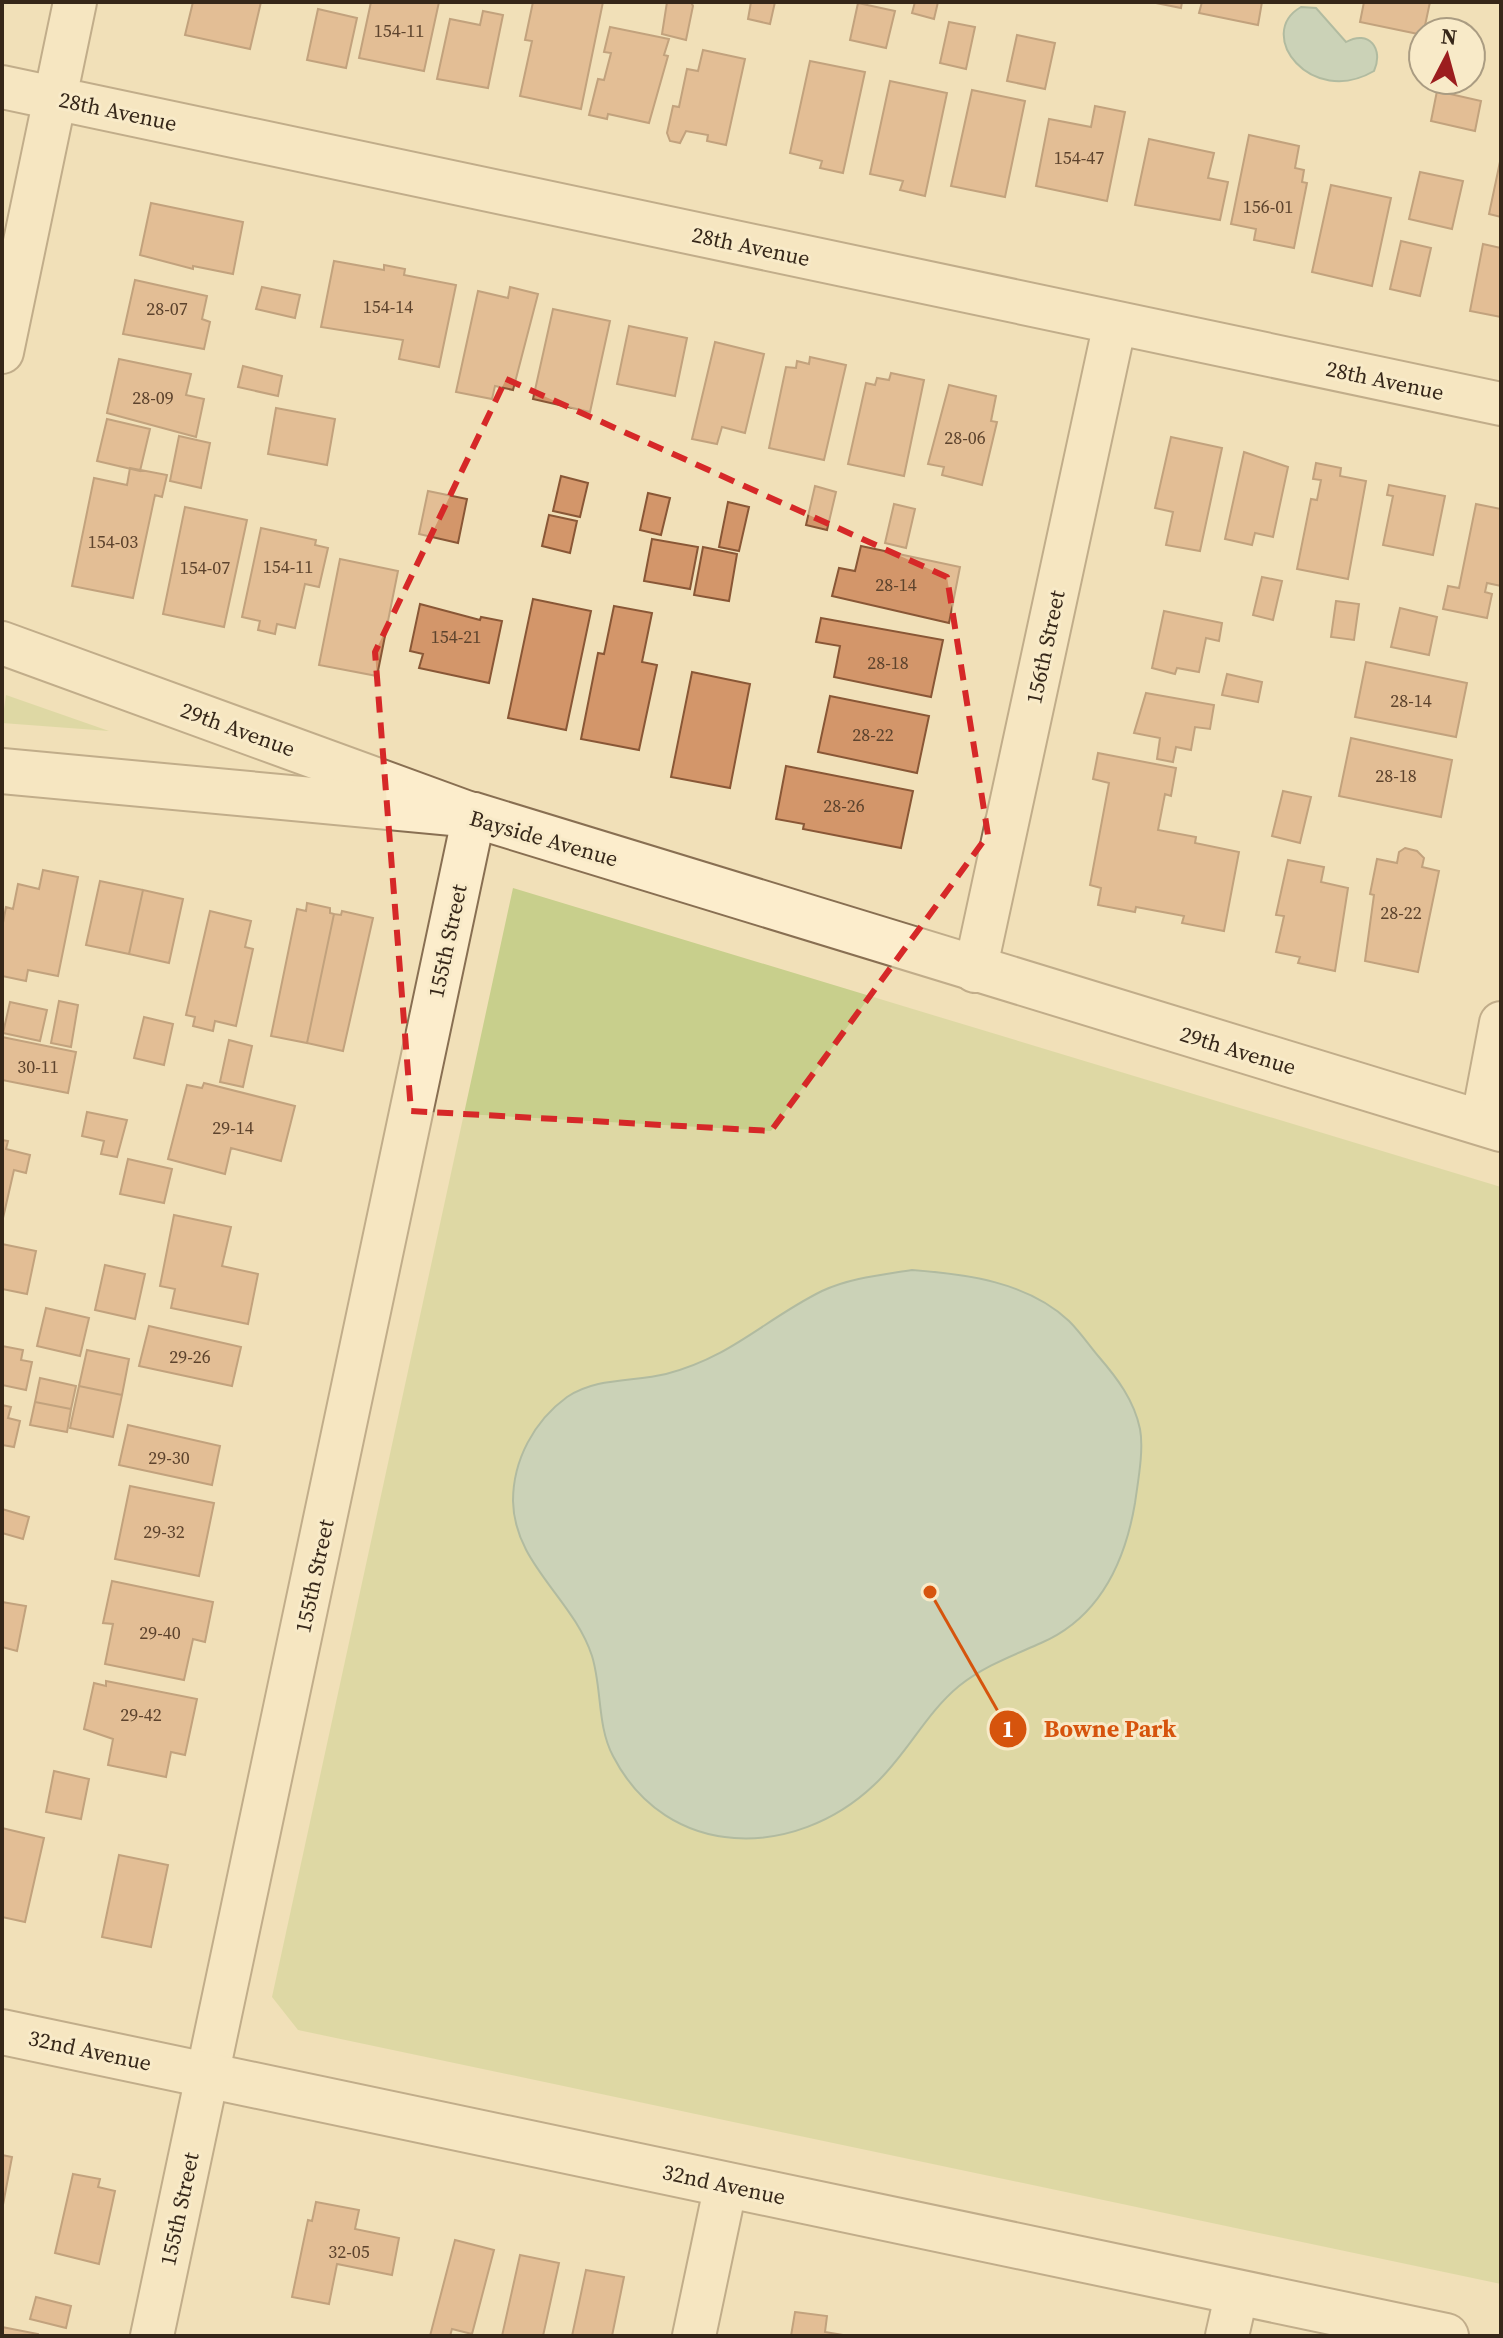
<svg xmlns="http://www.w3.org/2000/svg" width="1503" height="2338" viewBox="0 0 1503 2338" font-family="'Source Serif 4',serif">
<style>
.green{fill:#c8cf8c}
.water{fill:#9ec1b6;stroke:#658e84;stroke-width:2}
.building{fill:#d3966a;stroke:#895736;stroke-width:2}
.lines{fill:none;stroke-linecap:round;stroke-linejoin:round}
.minor-casing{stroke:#886f52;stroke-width:46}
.tertiary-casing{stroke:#886f52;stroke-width:48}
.minor{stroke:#fcedcc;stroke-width:42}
.tertiary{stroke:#fcedcc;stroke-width:44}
.marked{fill:none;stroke:#d62828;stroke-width:6;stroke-dasharray:16 10;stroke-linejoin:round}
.labels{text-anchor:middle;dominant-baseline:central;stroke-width:6;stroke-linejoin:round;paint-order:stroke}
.number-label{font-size:18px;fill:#5d432d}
.street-label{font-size:22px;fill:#362719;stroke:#f8eac8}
.leader{fill:none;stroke:#d6540d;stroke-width:3}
.callout-dot{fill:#d6540d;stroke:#f8eac8;stroke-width:3}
.mark-label{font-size:24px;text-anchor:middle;font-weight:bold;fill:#fff}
.callout-label{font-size:24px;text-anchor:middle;font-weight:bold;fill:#d6540d;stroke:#f8eac8;stroke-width:6;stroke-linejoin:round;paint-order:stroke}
</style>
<rect width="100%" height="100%" fill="#f1e0b8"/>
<path class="green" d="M6,695L109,731L2,723Z
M513,888L1501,1187V2284L298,2030L272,1997Z"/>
<path class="water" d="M1301,7L1316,8L1346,42C1369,29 1384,49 1374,71C1311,108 1254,34 1301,7Z
M912,1270C966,1274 1028,1282 1069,1321C1080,1332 1089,1345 1099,1357C1117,1378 1134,1400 1140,1429C1144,1450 1138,1481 1135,1503C1125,1562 1099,1618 1041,1643C1012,1656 984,1666 959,1686C925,1714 906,1756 874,1785C795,1860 667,1861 613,1756C597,1726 602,1688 592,1656C573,1598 514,1564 513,1501C513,1460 534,1421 567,1397C597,1377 633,1382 666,1374C732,1357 765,1319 822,1291C850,1278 881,1275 912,1270Z"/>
<path class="building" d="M193,2H261L250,49L185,35Z
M371,2H439L424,71L359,58Z
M533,2H603L581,109L520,96L532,41L525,40Z
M667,2H691L693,6L686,40L662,34Z
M751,2H775L770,24L748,19Z
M915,2H938L934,19L912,13Z
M1151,2H1182L1181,8Z
M1202,2H1262L1258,25L1199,13Z
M1364,2H1430L1423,35L1360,22Z
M858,3L895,11L886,48L850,40Z
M318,9L357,18L346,68L307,60Z
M483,11L503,15L488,88L437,79L450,19L480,25Z
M949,22L975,27L966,69L940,63Z
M610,27L669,39L664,55L668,56L649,123L608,114L607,119L589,115L598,79L604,80L611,53L604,52Z
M1017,35L1055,43L1045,89L1007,81Z
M703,50L745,59L726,145L707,141L708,135L686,131L680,143L670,141L667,133L673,106L679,107L687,69L698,71Z
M810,61L865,72L843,173L820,168L822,161L790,153Z
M890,81L947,93L925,196L900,190L903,181L870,174Z
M972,90L1025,101L1005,197L951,186Z
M1437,91L1481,101L1475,131L1431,121Z
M1095,106L1125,112L1107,201L1036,186L1049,119L1091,127Z
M1249,135L1299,146L1295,168L1304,170L1302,182L1307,183L1294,248L1254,240L1256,229L1231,224Z
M1149,139L1214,153L1208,178L1228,182L1220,220L1135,205Z
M1501,157V217L1489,214Z
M1420,172L1463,181L1452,229L1409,219Z
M1331,185L1391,198L1372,286L1312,272Z
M151,203L243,222L233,274L193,266V269L140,255Z
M1401,241L1431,248L1420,296L1390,289Z
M1483,244L1501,248V317L1470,311Z
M334,261L384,270V265L405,269L404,275L456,285L439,367L399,359L403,340L321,327Z
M135,280L207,296L202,319L210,322L204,349L123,334Z
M262,287L300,295L295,318L256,309Z
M510,287L538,294L513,390L495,386L492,399L456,392L478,291L508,298Z
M553,309L610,321L590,412L533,399Z
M629,326L687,338L675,396L617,384Z
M715,342L764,354L745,433L722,427L717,444L692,439Z
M810,357L846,365L824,460L769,448L786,367L796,368L797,361L809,364Z
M119,359L191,374L186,395L204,399L196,437L107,413Z
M243,366L282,376L278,396L238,387Z
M891,373L924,380L904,476L848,464L866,383L875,385L877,378L889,380Z
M949,385L996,396L991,421L997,422L982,485L942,475L944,467L928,464Z
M276,408L335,419L327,465L268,454Z
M107,419L150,429L140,471L97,461Z
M179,436L210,443L201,488L170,481Z
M1171,437L1222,448L1200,551L1166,545L1173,512L1155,508Z
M1244,452L1288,467L1273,537L1255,533L1252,545L1225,539Z
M1316,463L1341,468L1340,476L1366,481L1348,579L1297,569L1311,499L1317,500L1321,480L1313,479Z
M130,468L167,475L162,497L155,495L133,598L72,586L94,478L127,485Z
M561,476L588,483L580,517L553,511Z
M1389,485L1445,496L1433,555L1383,545L1393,496L1387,495Z
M815,486L836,492L827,530L806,525Z
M428,491L467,499L458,543L419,534Z
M648,493L670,498L661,535L640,530Z
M728,502L749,507L739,551L719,547Z
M894,504L915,509L906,548L885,543Z
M1476,504L1501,509V586L1487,583L1485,592L1492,594L1487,618L1443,609L1448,586L1459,588Z
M185,507L247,520L224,627L163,614Z
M549,515L577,521L570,553L542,546Z
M261,528L316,540L315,545L328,548L319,587L305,584L295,628L277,624L275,634L258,630L260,621L242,617Z
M652,539L698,547L690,589L644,581Z
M861,546L960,567L949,623L832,596L839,568L855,571Z
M703,547L737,554L729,601L694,595Z
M340,559L398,571L377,676L319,665Z
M1262,577L1282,581L1273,620L1253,615Z
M533,599L591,611L566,730L508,718Z
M1336,601L1359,604L1354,640L1331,637Z
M420,604L480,620L481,617L502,621L489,683L419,668L423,654L410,651Z
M614,606L652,613L642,662L657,665L639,750L581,739L598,653L604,654Z
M1400,608L1437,617L1429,655L1391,647Z
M1164,611L1222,623L1219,641L1206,638L1199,672L1177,668L1175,674L1152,668Z
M821,618L943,640L931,697L834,677L840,646L816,642Z
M1366,662L1467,683L1456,737L1355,717Z
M692,672L750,684L730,788L671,777Z
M1227,674L1262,682L1258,702L1222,695Z
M1146,693L1214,705L1210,729L1195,727L1191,750L1176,747L1173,762L1157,759L1160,738L1134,733Z
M830,696L929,716L917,773L818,752Z
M1351,738L1452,760L1441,817L1339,796Z
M1098,753L1176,768L1171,796L1165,794L1158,830L1196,837L1195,843L1239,852L1224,931L1182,923L1184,916L1136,907L1135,912L1098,905L1101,888L1090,885L1109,783L1093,779Z
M786,766L913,791L901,848L803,829L804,824L776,819Z
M1283,791L1311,797L1300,843L1272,836Z
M1405,848L1417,851L1424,858L1422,867L1439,871L1418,972L1365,961L1374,895L1370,894L1377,859L1397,863L1399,852Z
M1288,860L1324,867L1321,882L1348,888L1335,971L1298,963L1300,957L1276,952L1284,916L1276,915Z
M43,870L78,877L58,976L28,970L26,981L2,976V928L6,907L13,909L18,884L39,889Z
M100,881L143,890L129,954L86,945Z
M143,890L183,899L169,963L129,954Z
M307,903L330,908V913L334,914L307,1043L271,1036L297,909L306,911Z
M210,911L251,921L245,947L253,949L236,1026L215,1021L213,1031L193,1026L195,1017L186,1015Z
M342,911L373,918L343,1051L307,1043L334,914L341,915Z
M59,1001L78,1005L71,1047L51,1043Z
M10,1002L47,1010L40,1041L3,1033Z
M144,1017L173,1024L164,1065L134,1058Z
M2,1037L76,1052L68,1093L2,1080Z
M229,1040L252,1046L243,1087L220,1082Z
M204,1083L295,1106L281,1161L231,1148L225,1174L168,1159L187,1085L202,1088Z
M87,1112L127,1120L117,1157L101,1154L104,1141L82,1136Z
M2,1140L8,1141L6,1149L30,1155L26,1173L14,1170L3,1218Z
M128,1159L172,1169L164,1203L120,1194Z
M174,1215L231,1227L222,1266L258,1274L248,1324L171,1308L175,1289L160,1286Z
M2,1244L36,1251L27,1294L2,1289Z
M105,1265L145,1274L135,1319L95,1310Z
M46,1308L89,1318L80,1356L37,1346Z
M149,1326L241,1347L232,1386L139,1366Z
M2,1346L23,1350L21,1360L32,1362L26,1390L2,1385Z
M87,1350L129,1359L122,1395L79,1386Z
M40,1378L76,1386L71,1409L35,1402Z
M79,1386L122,1395L113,1437L70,1428Z
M35,1402L71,1409L67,1432L30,1425Z
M2,1405L11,1407L8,1418L20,1421L14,1447L2,1445Z
M128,1425L220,1446L212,1485L119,1465Z
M130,1486L214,1503L199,1576L115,1559Z
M2,1509L29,1517L23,1539L2,1533Z
M112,1581L213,1602L205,1642L193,1639L184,1680L105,1664L113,1624L103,1623Z
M2,1602L26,1606L17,1651L2,1647Z
M106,1681L197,1699L185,1755L171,1752L166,1777L108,1765L113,1739L84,1729L94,1683L106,1686Z
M54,1771L89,1779L81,1819L46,1812Z
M2,1828L44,1838L25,1922L2,1917Z
M119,1855L168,1865L151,1947L102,1937Z
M2,2155L12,2157L2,2210Z
M73,2174L100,2179L98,2187L115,2191L99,2264L55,2253Z
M316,2202L359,2210L355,2229L399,2238L392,2275L337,2264L329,2304L292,2297L308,2220L312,2221Z
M455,2240L494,2250L472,2334L452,2329L450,2336H430Z
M520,2255L559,2263L543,2336H502Z
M586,2270L624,2277L612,2336H572Z
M36,2297L71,2306L66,2328L30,2319Z
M795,2312L827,2316L825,2332L849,2336H791Z
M2,2327L38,2334V2336H2Z"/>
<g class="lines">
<g class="minor-casing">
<path id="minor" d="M2,87L1501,404
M2,352L75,2
M2,643L474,815L152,2336
M975,971L1115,323
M1482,1123L1501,1023
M694,2336L726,2184
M1227,2336L1237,2292"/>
</g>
<g class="tertiary-casing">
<path id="tertiary" d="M2,771L474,815L1501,1129
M2,2032L1446,2336"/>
</g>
<use href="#minor" class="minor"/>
<use href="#tertiary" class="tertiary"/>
</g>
<path d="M0 0H1503V2338H0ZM506,379L947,577L988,835L771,1131L411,1111L375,652Z" fill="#f1e0b8" fill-opacity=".55" fill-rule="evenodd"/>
<path class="marked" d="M506,379L947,577L988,835L771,1131L411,1111L375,652Z"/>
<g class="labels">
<g class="number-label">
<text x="399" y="30">154-11</text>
<text x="1079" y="157">154-47</text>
<text x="1268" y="206">156-01</text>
<text x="388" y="306">154-14</text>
<text x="167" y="308">28-07</text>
<text x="153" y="397">28-09</text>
<text x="965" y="437">28-06</text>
<text x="113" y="541">154-03</text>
<text x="288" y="566">154-11</text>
<text x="205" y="567">154-07</text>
<text x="896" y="584">28-14</text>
<text x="456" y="636">154-21</text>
<text x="888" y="662">28-18</text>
<text x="1411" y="700">28-14</text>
<text x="873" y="734">28-22</text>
<text x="1396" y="775">28-18</text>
<text x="844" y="805">28-26</text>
<text x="1401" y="912">28-22</text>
<text x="38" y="1066">30-11</text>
<text x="233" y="1127">29-14</text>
<text x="190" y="1356">29-26</text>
<text x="169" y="1457">29-30</text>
<text x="164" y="1531">29-32</text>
<text x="160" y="1632">29-40</text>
<text x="141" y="1714">29-42</text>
<text x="349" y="2251">32-05</text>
</g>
<g class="street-label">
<text transform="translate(118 111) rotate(12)">28th Avenue</text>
<text transform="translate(751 246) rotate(12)">28th Avenue</text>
<text transform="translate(1385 380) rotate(12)">28th Avenue</text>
<text transform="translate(1045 647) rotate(-78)">156th Street</text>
<text transform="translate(238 729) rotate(20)">29th Avenue</text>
<text transform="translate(544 838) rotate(16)">Bayside Avenue</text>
<text transform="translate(447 941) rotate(-78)">155th Street</text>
<text transform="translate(1238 1050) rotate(17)">29th Avenue</text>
<text transform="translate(314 1576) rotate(-78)">155th Street</text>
<text transform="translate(90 2050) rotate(12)">32nd Avenue</text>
<text transform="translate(724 2184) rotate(12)">32nd Avenue</text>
<text transform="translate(179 2209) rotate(-78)">155th Street</text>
</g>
</g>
<path class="leader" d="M930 1592L1008 1729"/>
<g class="callout-dot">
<circle cx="930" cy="1592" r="8"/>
<circle cx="1008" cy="1729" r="20"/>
</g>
<g class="mark-label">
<text x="1008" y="1737">1</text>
</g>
<g class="callout-label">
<text x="1110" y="1737">Bowne Park</text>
</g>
<rect width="1503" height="2338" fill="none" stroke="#362719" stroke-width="8"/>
<g transform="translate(1447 56) rotate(6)"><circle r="38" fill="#f8eac8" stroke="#aa9c82" stroke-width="2"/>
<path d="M0-6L14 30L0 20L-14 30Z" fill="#9c1d1e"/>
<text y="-12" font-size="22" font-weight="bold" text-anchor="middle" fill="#362719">N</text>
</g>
</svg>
